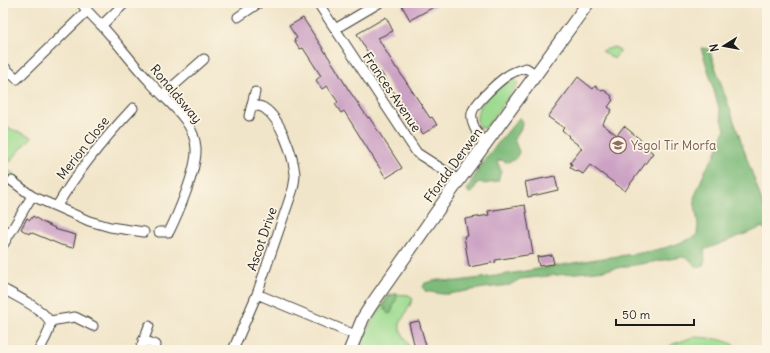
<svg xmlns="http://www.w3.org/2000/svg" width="770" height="353" viewBox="0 0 770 353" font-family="Delius,sans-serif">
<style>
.green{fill:#9ddb90;stroke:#5c7c56}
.forest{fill:#7ebb7a;stroke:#4d6c4b}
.building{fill:#cca2c4}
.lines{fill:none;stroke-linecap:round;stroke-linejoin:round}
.minor-casing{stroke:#3c3a36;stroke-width:11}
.tertiary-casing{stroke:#3c3a36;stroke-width:14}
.minor{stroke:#fff;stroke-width:9}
.tertiary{stroke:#fff;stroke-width:12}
.labels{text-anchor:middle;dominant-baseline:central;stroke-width:3.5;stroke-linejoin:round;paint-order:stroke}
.street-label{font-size:13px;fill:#1c1c1c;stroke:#fcf5e5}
.education-label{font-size:13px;fill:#785e54;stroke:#fcf5e5;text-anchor:start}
</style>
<rect width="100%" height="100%" fill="#fcf5e5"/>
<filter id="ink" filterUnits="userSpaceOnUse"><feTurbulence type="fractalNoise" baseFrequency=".025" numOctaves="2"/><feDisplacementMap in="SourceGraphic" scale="8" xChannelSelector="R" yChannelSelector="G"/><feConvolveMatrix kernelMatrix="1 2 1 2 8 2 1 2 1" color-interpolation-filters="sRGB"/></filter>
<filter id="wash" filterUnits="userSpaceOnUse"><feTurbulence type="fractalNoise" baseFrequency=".012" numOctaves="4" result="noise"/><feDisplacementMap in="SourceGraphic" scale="16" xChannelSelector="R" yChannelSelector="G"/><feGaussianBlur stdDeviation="0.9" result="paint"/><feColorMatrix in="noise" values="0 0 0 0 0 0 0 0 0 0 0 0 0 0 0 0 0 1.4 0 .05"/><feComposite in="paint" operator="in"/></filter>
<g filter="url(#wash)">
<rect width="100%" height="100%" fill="#f1e5c9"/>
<path class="green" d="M614,47L620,51L614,59L602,51Z
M514,77L518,84L485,128L479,127C469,105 499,88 514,77Z
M3,126L32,137L4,168L15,174L8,187L3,185Z
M395,294L409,295L413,299L400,324V329L411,350H359L363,338L372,321L388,296Z
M694,337C710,338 728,338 740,350H715L710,348L665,350L673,344Z"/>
<path class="forest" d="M701,48L709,49L767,216V233L763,227L704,250L705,260L703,266C693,268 695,264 689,259C687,258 685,258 682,257L605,270L520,279L510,285L484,288L448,294H442L425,291L423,287L425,283C430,282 435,280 440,280C446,280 452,282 458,281C501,276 543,268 585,261C623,254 663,254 697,235L698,224L694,198L705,171L715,155L725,130L709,73Z
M520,117C525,125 519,132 514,139L519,152C516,159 514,161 506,162L502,160L497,161L501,171L498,181L485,184L480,182L477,183L473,192L469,193L467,189L485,159Z
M395,294H398L391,313L388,314L383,305L388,296Z"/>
<g id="blocks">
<path class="building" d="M407,3H441L410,20L402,6Z
M386,17L393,31L378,38L396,68H397L430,118L432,117L437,125L423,134L415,121L413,122L381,72L380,73L357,34Z
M303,18L335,67L348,89L368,118L369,117L402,168L386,178L344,111L341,113L335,104L338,102L327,86L322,89L316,80L321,76L303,48L300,49L294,40L297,38L289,26Z
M578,77L593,89L595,86L602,91L604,90L612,96L611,98L613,100L608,107L612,110L602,124L617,135L624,126L648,146L647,148L653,153L625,191L590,165L583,174L578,171L577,172L570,167L572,164L570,163L582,148L568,137L569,136L562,130L564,128L548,117Z
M555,176L558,190L528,197L525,182Z
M525,205L533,254L495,260L496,262L469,267L464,236H468L465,219L489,215L488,211Z
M33,216L42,222L55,228L54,229L76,235L73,248L61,245L30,232L29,234L21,229L27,218L30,220Z
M552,255L554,264L539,266L537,257Z
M419,321L426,346L415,348L409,323Z"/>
</g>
</g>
<g filter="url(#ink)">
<use href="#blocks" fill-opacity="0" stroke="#3c3a36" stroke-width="1"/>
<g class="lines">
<g class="minor-casing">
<path id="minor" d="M81,3C87,11 94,18 101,25C118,43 132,63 149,81C166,101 195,120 196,149C197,169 178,214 169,232H159
M318,3L417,153L459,180
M238,17L259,3
M102,25L125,3
M335,29L379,3
M3,66L17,79L87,11
M163,95L204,59
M252,105C256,106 261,106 264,108C281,119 293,155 295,174C295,179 294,184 293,189L257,294L355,335
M249,116L255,92
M485,144C479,135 470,125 472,113C474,104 496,84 504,78C510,73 518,70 526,68L537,75
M12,181L32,196L89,221L110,227L144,232
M57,206C78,170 104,139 133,108
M3,245L32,196
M3,289C14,295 49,312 50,324C50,333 43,342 39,350
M50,321L75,317L93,326
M143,340L156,345
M140,350L149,326
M233,350L257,294"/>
</g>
<g class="tertiary-casing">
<path id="tertiary" d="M350,350L363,318L372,304L459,180L588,3"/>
</g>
<use href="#minor" class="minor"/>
<use href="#tertiary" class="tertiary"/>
</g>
</g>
<defs>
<g id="school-ring" transform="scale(0.9)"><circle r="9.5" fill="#fcf5e5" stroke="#8d6e63" stroke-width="1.5"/><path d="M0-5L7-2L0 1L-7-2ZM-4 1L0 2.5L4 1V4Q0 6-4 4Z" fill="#8d6e63"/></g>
</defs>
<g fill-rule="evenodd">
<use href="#school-ring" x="618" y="145"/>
</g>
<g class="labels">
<g class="street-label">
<text transform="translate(392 92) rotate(56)">Frances Avenue</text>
<text transform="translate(176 94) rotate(50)">Ronaldsway</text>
<text transform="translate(83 148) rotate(-52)">Merion Close</text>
<text transform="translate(453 165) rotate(-54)">Ffordd Derwen</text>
<text transform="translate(262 239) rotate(-71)">Ascot Drive</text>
</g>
<g class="education-label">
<text x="631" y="145">Ysgol Tir Morfa</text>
</g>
</g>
<rect width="770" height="353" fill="none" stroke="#fcf5e5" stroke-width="16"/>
<g transform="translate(724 46) rotate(259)" stroke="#fcf5e5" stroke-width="3" paint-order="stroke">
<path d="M0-3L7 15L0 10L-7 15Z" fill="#1c1c1c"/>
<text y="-6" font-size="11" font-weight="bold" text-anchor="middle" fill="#1c1c1c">N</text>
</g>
<path d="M616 319v6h78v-6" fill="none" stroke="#1c1c1c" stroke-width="2"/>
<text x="622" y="319" font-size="12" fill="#1c1c1c" stroke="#fcf5e5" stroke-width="3" paint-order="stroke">50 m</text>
</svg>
